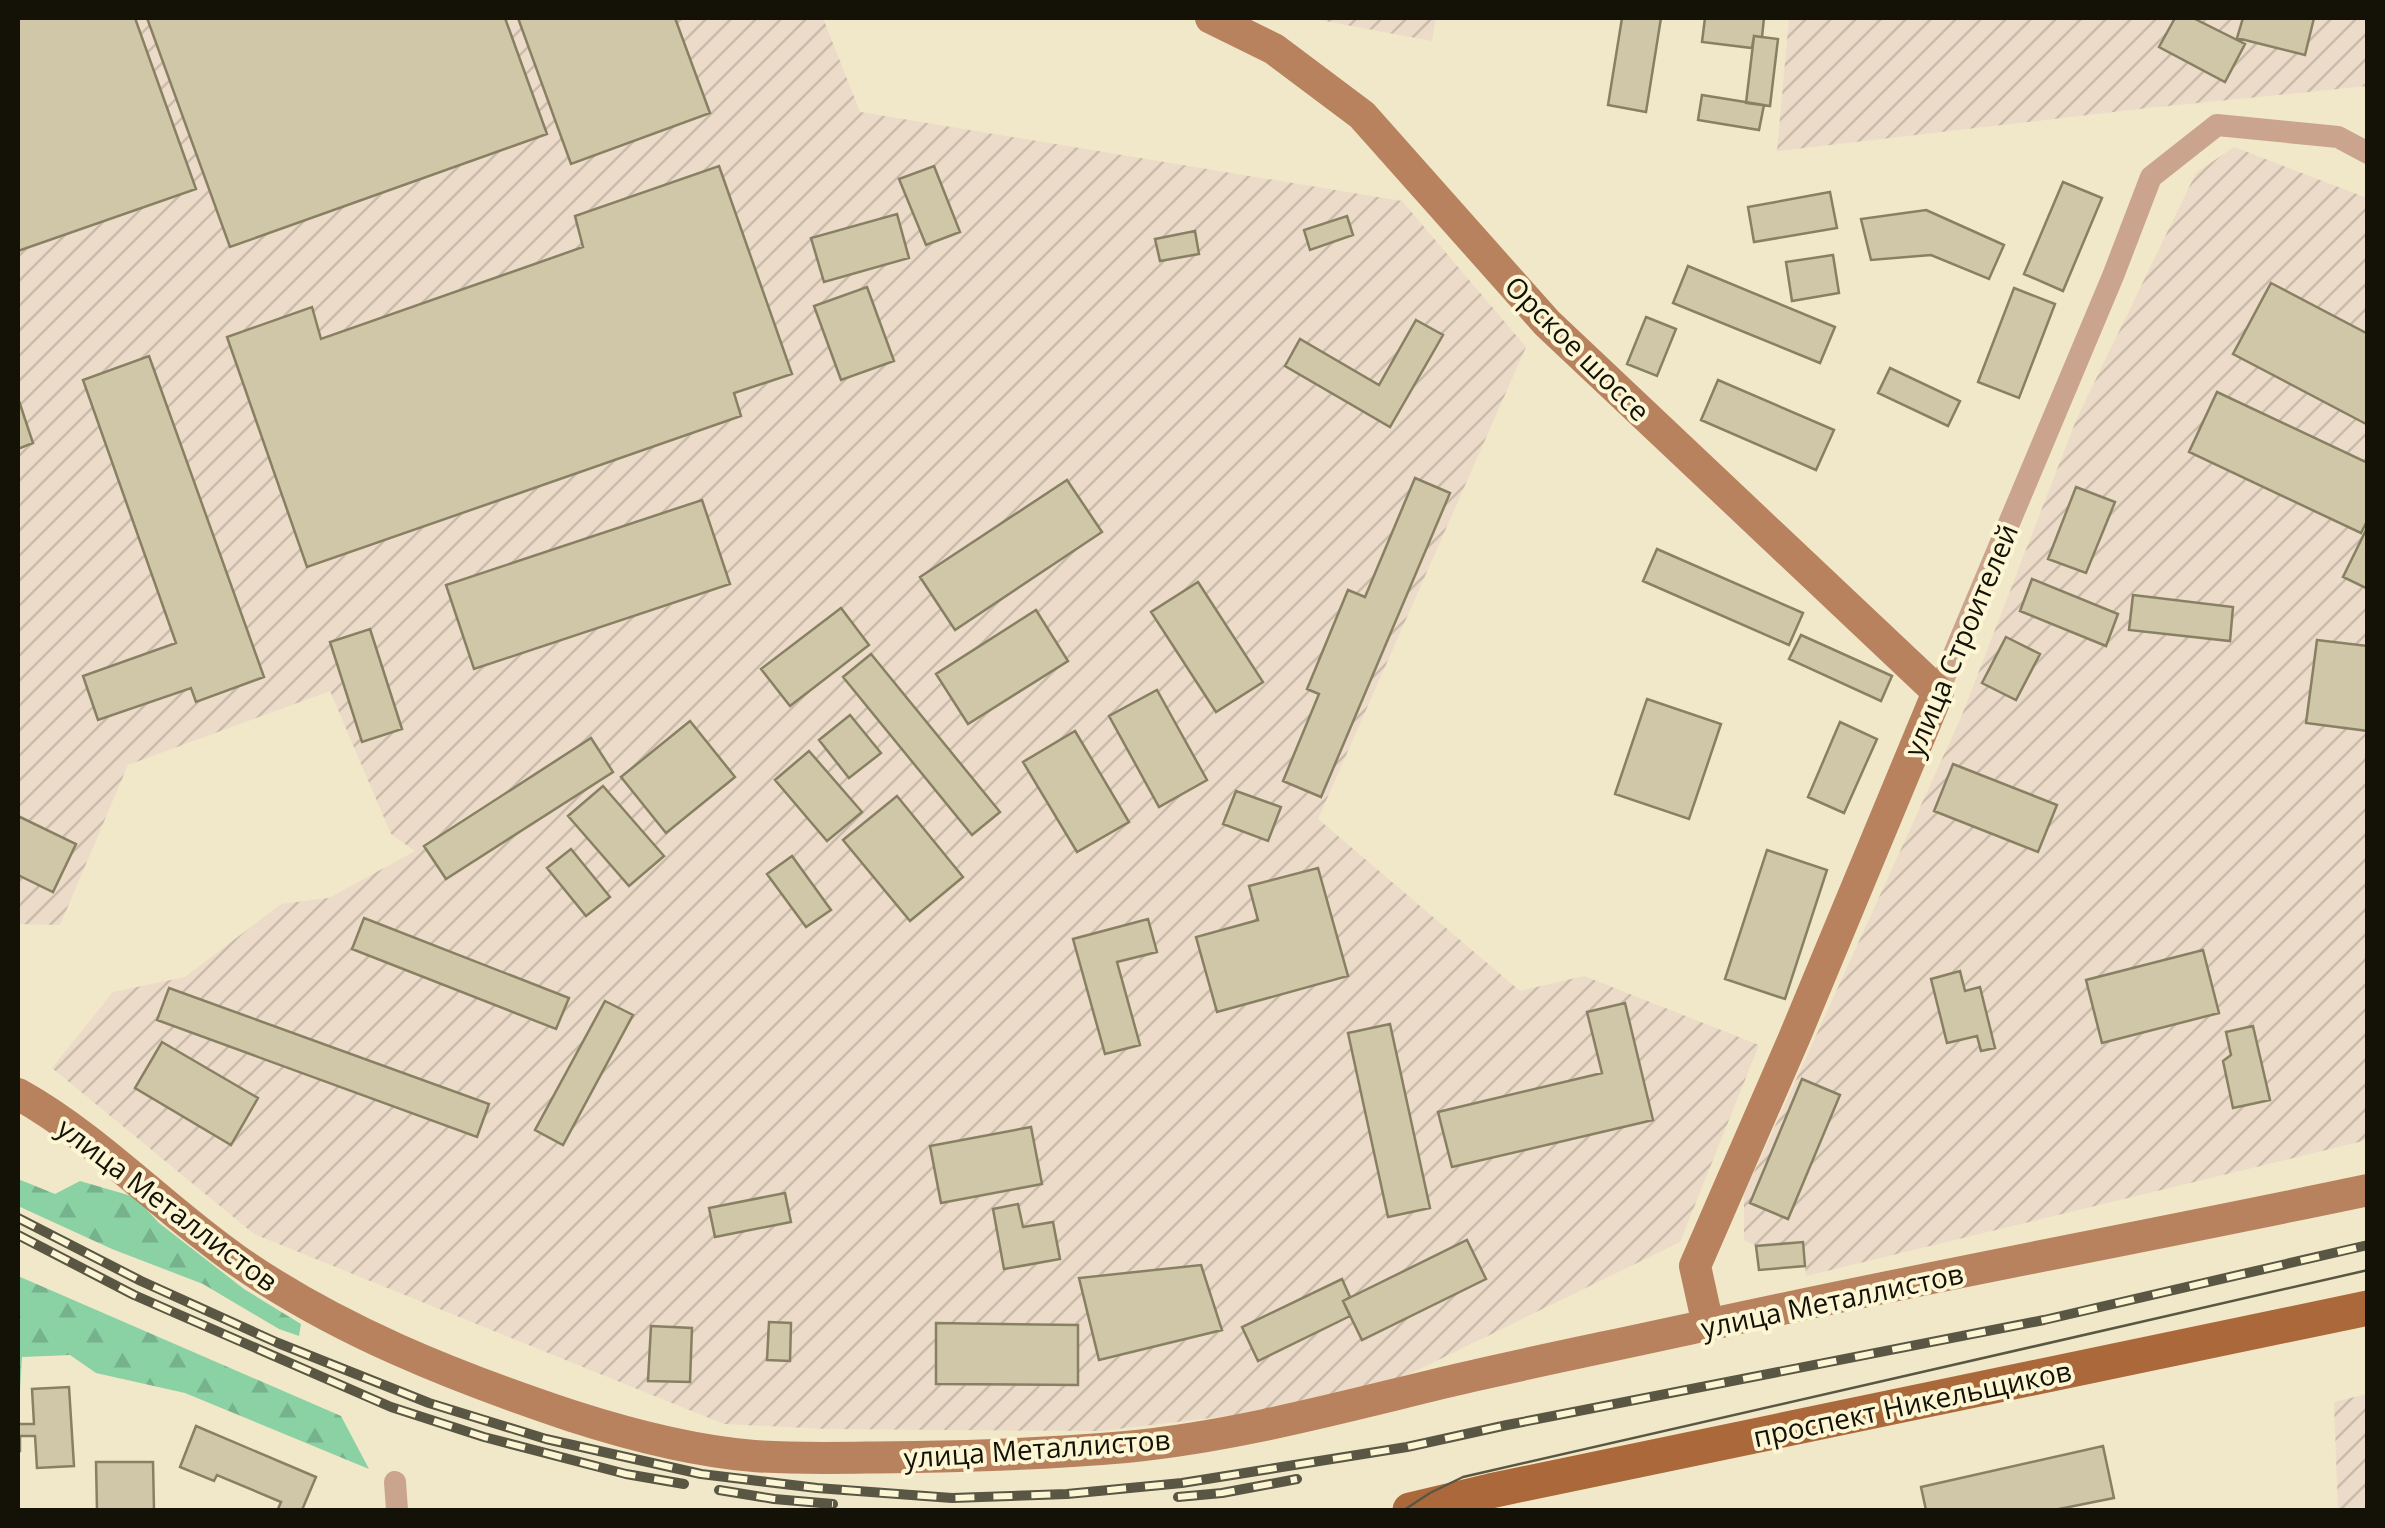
<svg xmlns="http://www.w3.org/2000/svg" width="2385" height="1528" viewBox="0 0 2385 1528" font-family="'Open Sans',sans-serif">
<style>
.industrial{fill:url(#industrial-furrows)}
.forest{fill:url(#forest-firs)}
.building{fill:#cfc7a7;stroke:#878063;stroke-width:2.5}
.lines{fill:none;stroke-linecap:round;stroke-linejoin:round}
.street{stroke:#caa48c;stroke-width:22}
.secondary{stroke:#b9825f;stroke-width:32}
.primary{stroke:#ab693b;stroke-width:35}
.tram{stroke:#5a5644;stroke-width:2.5}
.rail-casing{stroke:#5a5644;stroke-width:10}
.rail{stroke:#fdf6d5;stroke-width:6;stroke-dasharray:19;stroke-linecap:butt}
.labels{text-anchor:middle;dominant-baseline:central;stroke-width:8;stroke-linejoin:round;paint-order:stroke}
.street-label{font-size:28px;fill:#141106;stroke:#fdf6d5}
</style>
<defs>
<pattern id="industrial-furrows" width="10" height="10" patternUnits="userSpaceOnUse" patternTransform="scale(2.5)"><rect width="10" height="10" fill="#ecdbc9"/><path d="M-1 1l2-2M0 10L10 0M9 11l2-2" fill="none" stroke="#cabbab"/></pattern>
<pattern id="forest-firs" width="22" height="20" patternUnits="userSpaceOnUse" patternTransform="scale(2.5)"><rect width="22" height="20" fill="#8ad1a4"/><path d="M5 1l3.5 6h-7zM16 11l3.5 6h-7z" fill="#76b28c"/></pattern>
</defs>
<rect width="100%" height="100%" fill="#f0e8c8"/>
<path class="industrial" d="M18,18H823L860,112L1402,201L1526,347L1318,819L1520,991L1584,976L1759,1045L1680,1242L1389,1384L1252,1413L1101,1431L826,1429L724,1424L254,1234L52,1068L113,992L185,977L281,904L329,898L415,851L391,834L330,691L128,765L60,925L18,924Z
M1309,18H1436L1432,41Z
M1789,18H2367V86L2148,108L1777,151Z
M2234,147L2367,198V1140L1806,1276L1805,1266L1759,1270L1756,1246L1744,1240V1194L1962,715L2077,418L2196,173Z
M2367,1394V1510H2338L2334,1402Z"/>
<path class="forest" d="M18,1179L55,1194L80,1181L135,1197L159,1223L244,1289L301,1324L299,1336L279,1329L203,1284L112,1249L18,1206Z
M18,1276L341,1416L369,1469L185,1393L96,1373L70,1355L22,1357L20,1391H18Z"/>
<path class="building" d="M18,18H135L196,189L18,251Z
M147,18H505L547,134L230,247Z
M518,18H675L710,113L571,164Z
M1622,18H1661L1646,112L1608,105Z
M1705,18H1764L1762,37L1754,36L1752,48L1702,42Z
M2175,18H2193L2245,44L2225,82L2159,47Z
M2243,18H2314L2305,55L2237,38Z
M1754,36L1778,39L1770,106L1746,103Z
M1702,95L1764,105L1759,130L1698,120Z
M719,166L792,374L734,393L741,416L307,567L227,337L312,307L321,339L583,247L575,216Z
M934,166L960,232L926,245L899,179Z
M2063,182L2102,198L2063,291L2024,274Z
M1830,192L1837,228L1754,242L1748,207Z
M1926,210L2004,245L1989,279L1931,255L1871,260L1861,219Z
M897,214L909,258L824,282L811,238Z
M1347,216L1353,235L1310,250L1304,230Z
M1195,231L1199,254L1160,261L1155,239Z
M1833,255L1839,293L1792,301L1786,262Z
M1688,266L1835,327L1820,363L1673,303Z
M2271,283L2368,334V425L2233,354Z
M867,287L894,361L841,380L814,306Z
M2014,288L2055,304L2019,398L1978,382Z
M1646,317L1676,329L1657,376L1627,364Z
M1416,320L1443,335L1390,427L1285,366L1300,339L1379,385Z
M149,356L264,677L196,702L191,688L98,720L83,676L176,643L83,380Z
M1890,368L1960,401L1948,426L1878,393Z
M1718,380L1834,430L1816,470L1701,420Z
M2217,392L2368,463V519L2361,533L2189,452Z
M18,398L33,443L18,449Z
M1415,478L1450,493L1321,797L1283,781L1319,694L1307,689L1348,590L1365,597Z
M1067,480L1102,532L955,630L920,577Z
M2076,487L2115,502L2086,573L2048,559Z
M702,500L730,584L474,669L446,585Z
M2368,526V589L2343,577Z
M1657,549L1803,613L1789,645L1643,581Z
M2032,579L2118,614L2106,646L2020,611Z
M1198,582L1263,682L1216,712L1151,612Z
M2133,595L2233,607L2230,641L2129,630Z
M841,608L869,645L790,706L761,669Z
M1036,610L1068,661L968,724L936,674Z
M370,629L402,729L362,742L330,642Z
M1801,635L1892,676L1881,701L1789,659Z
M2006,637L2040,654L2016,700L1982,683Z
M2317,640L2368,646V731L2306,723Z
M871,654L1000,812L972,835L843,677Z
M1157,690L1207,780L1159,807L1109,716Z
M1647,699L1721,724L1689,819L1615,794Z
M850,715L881,753L849,778L819,740Z
M690,721L735,777L666,833L621,777Z
M1840,722L1877,739L1844,813L1808,797Z
M1075,731L1129,822L1077,852L1023,762Z
M591,738L613,772L446,879L424,846Z
M809,751L862,812L827,841L775,780Z
M1953,764L2057,805L2038,852L1934,811Z
M603,786L664,856L629,886L568,816Z
M1236,791L1281,807L1268,841L1223,824Z
M897,796L963,877L910,921L843,840Z
M18,816L76,844L53,892L18,875Z
M571,849L610,897L586,916L547,868Z
M1767,850L1827,870L1785,999L1725,979Z
M792,856L831,910L806,927L767,874Z
M1318,868L1348,976L1217,1012L1196,937L1258,920L1249,886Z
M364,918L569,998L556,1029L352,949Z
M1148,919L1157,952L1117,962L1140,1045L1105,1054L1073,939Z
M2203,950L2219,1013L2102,1043L2086,980Z
M1960,971L1965,991L1980,987L1995,1048L1981,1051L1977,1036L1947,1043L1931,979Z
M169,988L489,1104L477,1137L157,1020Z
M605,1001L633,1015L563,1145L535,1130Z
M1625,1003L1653,1120L1452,1167L1438,1112L1602,1073L1587,1012Z
M1390,1024L1430,1208L1388,1217L1348,1033Z
M2253,1026L2270,1100L2233,1108L2223,1061L2231,1055L2226,1032Z
M162,1042L258,1098L231,1145L135,1088Z
M1802,1079L1840,1095L1788,1219L1750,1203Z
M1031,1127L1042,1184L941,1203L930,1146Z
M785,1193L791,1222L715,1237L709,1208Z
M1018,1204L1023,1227L1053,1222L1060,1259L1004,1269L993,1209Z
M1467,1240L1486,1279L1362,1340L1343,1301Z
M1803,1242L1805,1266L1759,1270L1756,1246Z
M1201,1265L1222,1330L1099,1360L1079,1278Z
M1342,1279L1350,1297L1343,1301L1350,1316L1258,1361L1242,1327Z
M769,1322L791,1323L790,1361L767,1360Z
M936,1323L1078,1325V1385L936,1384Z
M651,1326L692,1328L690,1382L648,1381Z
M69,1387L74,1466L37,1468L35,1436H20V1451H18V1412L19,1424H34L32,1389Z
M196,1426L316,1477L302,1510H282L278,1509L281,1502L217,1475L214,1481L180,1467Z
M2103,1446L2114,1498L2054,1510H1926L1921,1487Z
M96,1462H153L154,1510H97Z"/>
<g class="lines">
<path class="street" d="M1938,692L2113,276L2151,177L2217,125L2338,137L2368,153
M395,1482L397,1510"/>
<path class="secondary" d="M1211,18L1274,49L1362,115L1547,323L1938,692L1795,1036L1695,1266L1708,1325
M18,1094C97,1138 161,1207 235,1259C336,1330 455,1377 572,1416C631,1435 692,1451 754,1456C807,1460 862,1457 915,1457C985,1456 1056,1453 1126,1447C1238,1436 1346,1406 1455,1380C1536,1361 1617,1345 1698,1327C1920,1278 2145,1237 2368,1190"/>
<path class="primary" d="M1410,1510L1490,1491L2368,1308"/>
<path class="tram" d="M1404,1510L1430,1493L1463,1477L2368,1270"/>
<g class="rail-casing">
<path id="rail" d="M18,1218L141,1281L278,1343L429,1403L546,1439L701,1474L817,1488L952,1498L1067,1494L1182,1483L1407,1447L1507,1425L2044,1320L2368,1245
M18,1235L134,1295L391,1407L484,1437L626,1474L684,1484
M719,1490L774,1499L833,1504
M1178,1497L1222,1493L1297,1479"/>
</g>
<use href="#rail" class="rail"/>
</g>
<g class="labels">
<g class="street-label">
<text transform="translate(1578 348) rotate(45)">Орское шоссе</text>
<text transform="translate(1960 640) rotate(-67)">улица Строителей</text>
<text transform="translate(168 1204) rotate(37)">улица Металлистов</text>
<text transform="translate(1832 1300) rotate(-12)">улица Металлистов</text>
<text transform="translate(1912 1403) rotate(-12)">проспект Никельщиков</text>
<text transform="translate(1037 1448) rotate(-4)">улица Металлистов</text>
</g>
</g>
<rect width="2385" height="1528" fill="none" stroke="#141106" stroke-width="40"/>
</svg>
